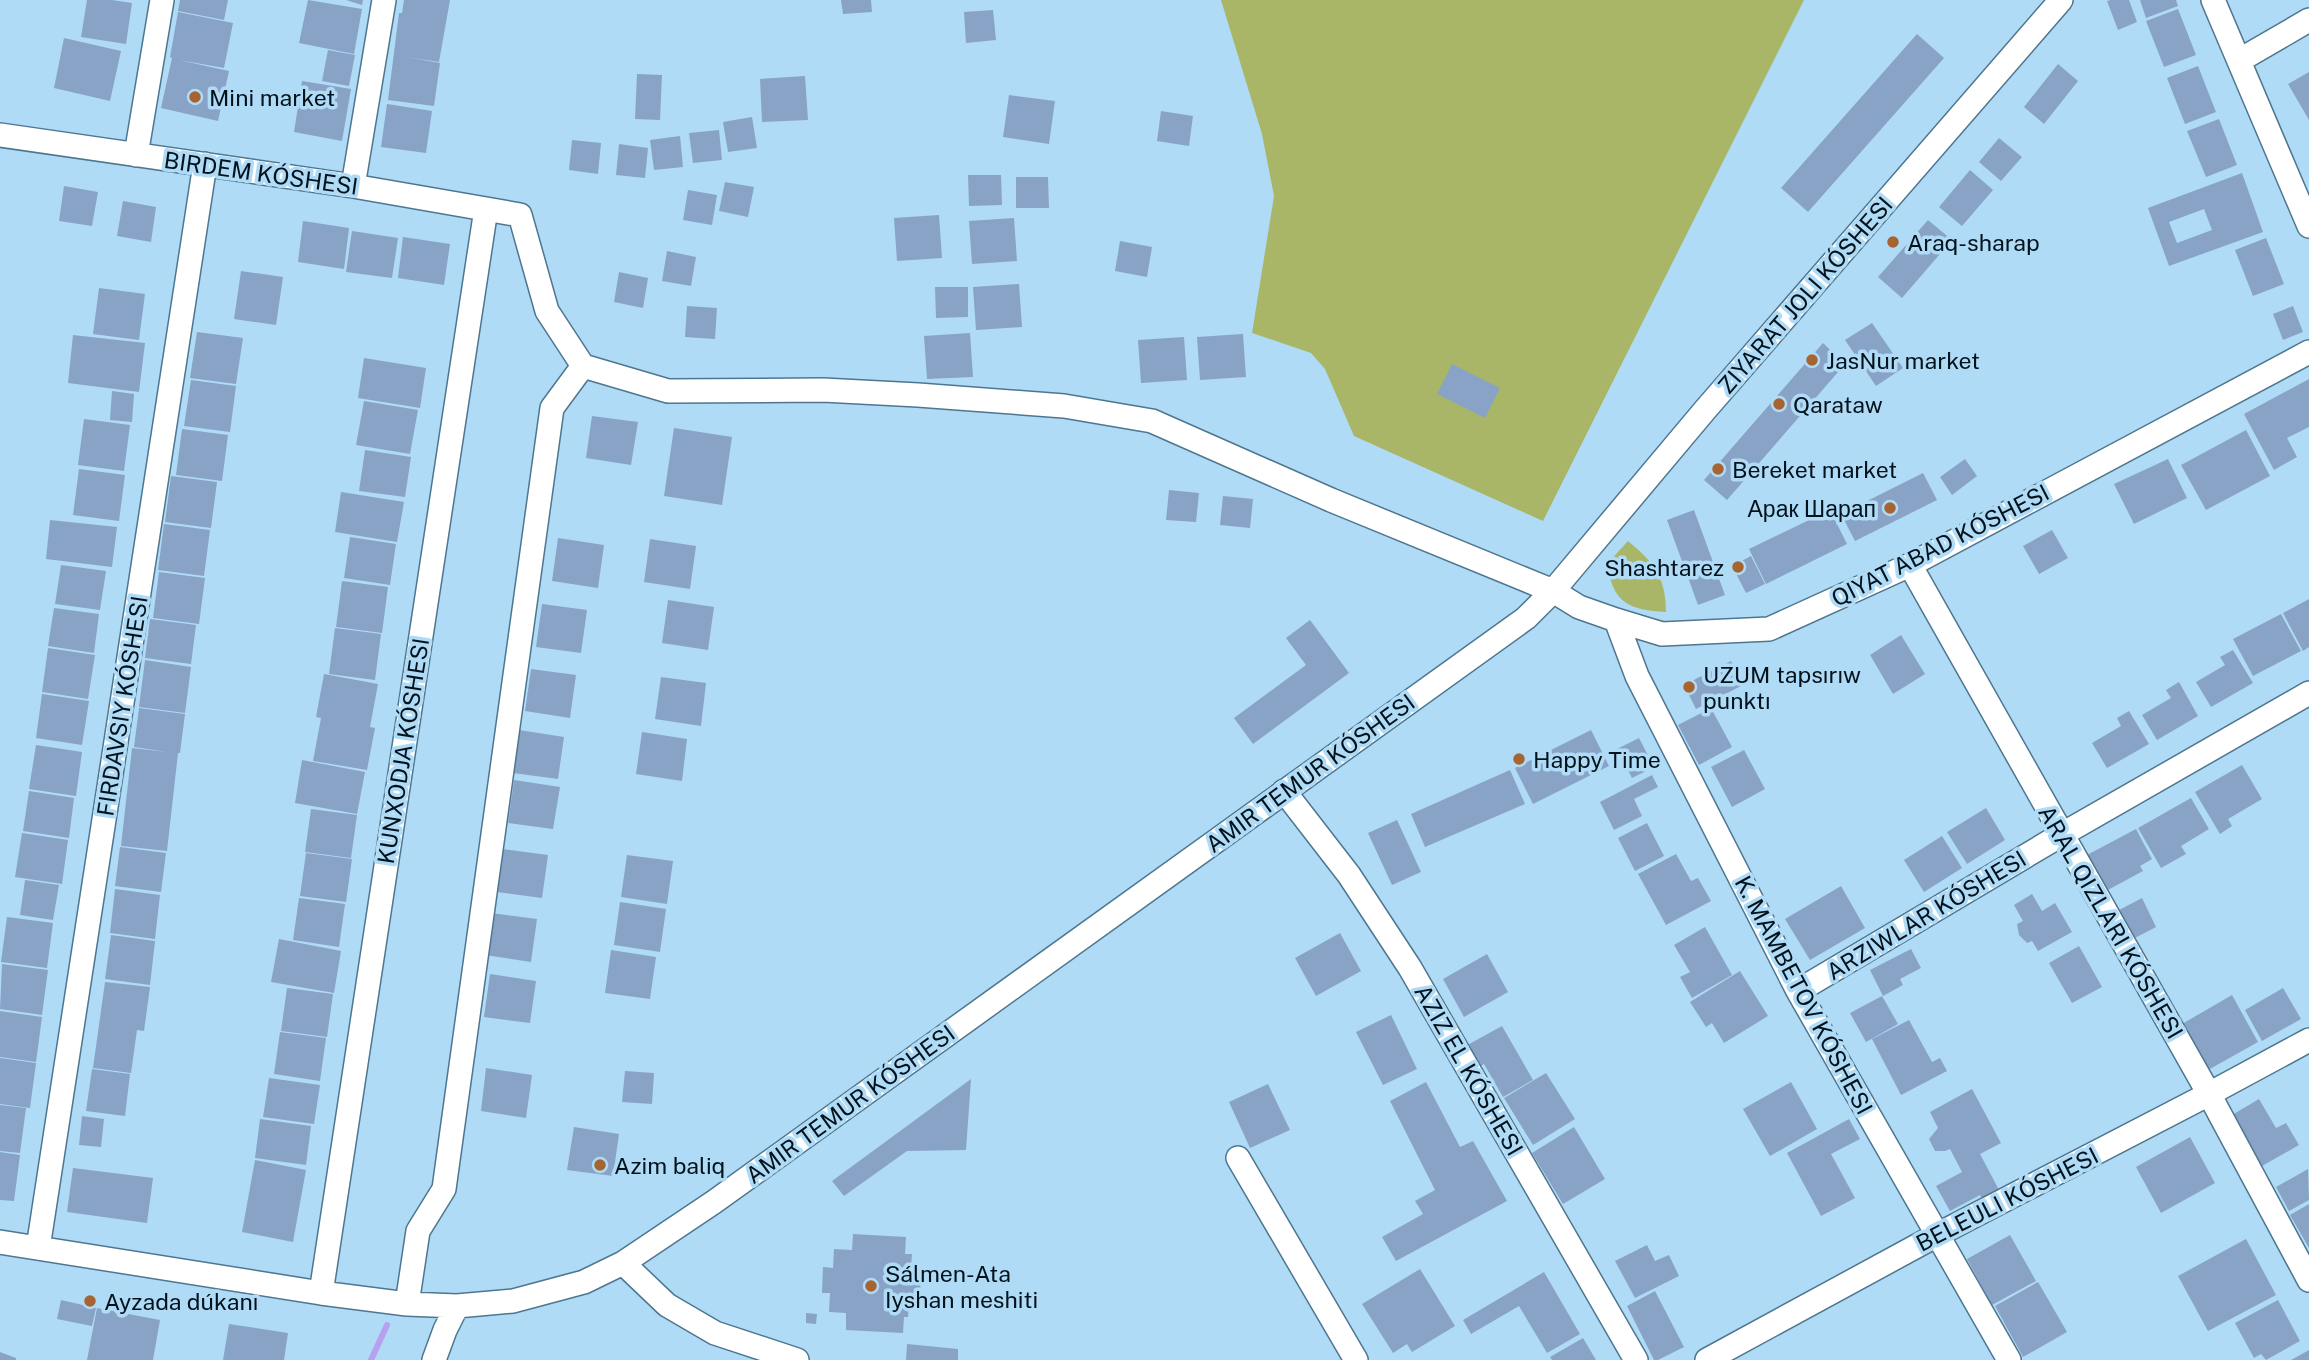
<svg xmlns="http://www.w3.org/2000/svg" width="2309" height="1360" viewBox="0 0 2309 1360" font-family="'Public Sans',sans-serif">
<style>
.green{fill:#a9b667}
.lines{fill:none;stroke-linecap:round;stroke-linejoin:round}
.stream{stroke:#b6a0f0;stroke-width:6}
.building{fill:#89a3c7;fill-rule:evenodd}
.minor-casing{stroke:#4e768f;stroke-width:26}
.minor{stroke:#fff;stroke-width:23}
.poi-dot{fill:#a66430;stroke:#afdbf6;stroke-width:2.5}
.labels{text-anchor:middle;dominant-baseline:central;stroke-width:7;stroke-linejoin:round;paint-order:stroke}
.poi-label{font-size:23px;fill:#03121b;stroke:#afdbf6;text-anchor:start}
.street-label{font-size:23px;fill:#03121b;stroke:#afdbf6}
</style>
<rect width="100%" height="100%" fill="#afdbf6"/>
<path class="green" d="M1221,0H1804L1543,521L1354,436L1325,369L1311,353L1252,333L1274,196L1262,134Z
M1628,541C1654,562 1666,578 1666,612C1630,610 1611,603 1608,563Z"/>
<g class="lines">
<path class="stream" d="M371,1360L387,1325"/>
</g>
<path class="building" d="M87,0H112L132,3L126,44L81,37Z
M180,0H228L224,20L178,11Z
M308,0L362,9L354,54L299,43Z
M346,0H363L362,5Z
M404,0H450L439,62L407,57L440,63L434,106L388,100L399,13H402Z
M841,0H871L872,12L843,14Z
M2111,0H2129L2137,22L2118,30L2107,1Z
M2140,0H2176L2178,6L2146,18Z
M2178,9L2196,55L2164,67L2146,21Z
M993,10L996,40L966,43L964,12Z
M178,12L233,23L224,68L179,60L229,71L218,121L161,108L172,58L170,57Z
M1917,34L1944,58L1808,212L1781,188Z
M64,38L121,51L110,101L54,88Z
M328,50L355,55L349,86L322,81Z
M2058,64L2078,81L2044,124L2024,107Z
M2198,66L2216,112L2185,124L2167,78Z
M2309,72V120L2288,84Z
M637,74L662,75L660,120L635,119Z
M805,76L808,120L762,122L760,79Z
M302,81L351,89L342,141L294,132Z
M1009,95L1055,101L1049,144L1003,137Z
M387,104L432,111L426,153L381,147Z
M1161,111L1193,116L1189,146L1157,141Z
M752,117L757,148L728,152L723,122Z
M2219,119L2237,165L2206,177L2187,131Z
M719,130L722,160L693,163L689,133Z
M680,136L683,167L654,170L650,140Z
M1999,138L2022,157L2001,181L1979,162Z
M572,140L601,143L598,174L569,170Z
M619,144L648,148L645,178L616,175Z
M1970,170L1993,190L1962,226L1939,207Z
M2242,173L2263,232L2169,266L2148,208ZM2204,209L2212,230L2177,243L2169,222Z
M968,175H1001L1002,205L969,206Z
M1016,177H1048L1049,208H1016Z
M725,182L754,187L748,217L719,211Z
M64,186L98,192L92,226L59,221Z
M688,190L717,195L712,225L683,220Z
M123,201L156,207L151,242L117,236Z
M939,215L942,258L897,261L894,218Z
M1014,218L1017,261L972,264L969,221Z
M1928,220L1952,240L1902,298L1878,277Z
M303,221L349,228L344,269L298,262Z
M352,231L398,238L392,278L346,272Z
M403,237L450,244L444,285L398,278Z
M2266,238L2284,284L2253,296L2235,250Z
M1120,241L1152,247L1147,277L1115,271Z
M667,251L696,257L691,286L662,281Z
M241,271L283,277L276,325L234,319Z
M619,272L648,278L643,308L614,302Z
M1019,284L1022,327L976,330L973,287Z
M935,287H968V317L936,318Z
M99,288L145,294L139,340L93,334Z
M687,306L717,308L715,339L685,337Z
M2293,306L2303,332L2283,340L2273,314Z
M1872,323L1903,368L1876,386L1845,340Z
M197,332L243,338L236,384L190,378Z
M970,333L973,377L927,379L924,336Z
M1243,334L1246,377L1200,380L1197,337Z
M73,335L145,343L139,392L68,383Z
M1184,337L1187,380L1141,383L1138,340Z
M1823,343L1845,364L1727,500L1704,480Z
M364,358L426,368L420,408L358,398Z
M1452,364L1500,388L1485,418L1437,394Z
M2309,379V427L2287,438L2297,457L2274,470L2244,414Z
M191,380L236,386L230,432L184,426Z
M112,391L134,394L132,422L110,420Z
M364,401L418,410L410,454L356,445Z
M592,416L638,422L631,465L586,458Z
M84,419L130,425L124,471L78,465Z
M674,428L732,437L722,505L664,496Z
M182,429L228,435L222,481L176,475Z
M2246,430L2270,476L2206,510L2181,465Z
M365,450L411,457L405,497L359,491Z
M1965,459L1977,476L1952,495L1940,477Z
M2168,459L2187,498L2134,524L2114,484Z
M79,469L125,475L119,521L73,515Z
M1923,473L1937,500L1855,541L1841,514Z
M171,476L217,482L211,528L165,522Z
M1169,490L1199,493L1196,522L1166,520Z
M341,492L404,502L397,542L335,532Z
M1223,496L1253,499L1250,528L1220,525Z
M1694,510L1725,595L1698,605L1667,520Z
M1830,510L1847,544L1766,584L1749,549Z
M50,520L117,527L112,567L46,559Z
M164,524L210,530L204,576L158,570Z
M2052,530L2068,558L2039,574L2023,546Z
M350,537L396,544L390,585L344,578Z
M558,538L604,545L598,588L552,581Z
M650,539L696,546L690,589L644,582Z
M1751,556L1765,584L1746,593L1732,566Z
M61,565L106,571L100,610L55,604Z
M159,572L205,578L199,624L153,618Z
M342,581L388,587L382,633L336,627Z
M2309,599V647L2303,651L2283,613Z
M668,600L714,607L708,650L662,643Z
M542,604L587,610L581,653L536,647Z
M54,608L99,614L94,653L48,646Z
M2281,614L2301,651L2253,676L2233,639Z
M150,619L196,625L191,664L145,658Z
M1310,620L1349,673L1253,744L1234,718L1306,665L1286,638Z
M335,628L381,634L375,680L329,674Z
M1901,635L1925,674L1893,694L1870,655Z
M48,648L95,655L88,699L42,692Z
M2233,650L2253,683L2211,707L2196,682L2225,665L2220,657Z
M145,660L191,667L185,713L139,707Z
M1731,661L1743,685L1696,709L1684,685Z
M531,669L576,675L570,718L525,711Z
M324,674L378,684L370,727L375,728L367,770L313,761L321,718L316,717Z
M661,677L706,683L701,726L655,719Z
M2179,682L2198,716L2157,740L2142,715L2171,698L2166,690Z
M42,694L89,701L82,745L36,738Z
M139,708L185,714L180,753H178L167,851L121,846L132,748L167,752L134,747Z
M1711,708L1732,747L1699,765L1678,725Z
M2129,711L2149,744L2107,768L2092,743L2121,726L2117,718Z
M519,730L564,737L558,779L513,773Z
M1591,730L1609,766L1533,804L1515,768Z
M642,732L687,739L682,781L636,774Z
M1639,738L1654,767L1632,778L1617,749Z
M36,745L82,752L76,796L29,789Z
M1744,750L1765,789L1732,807L1711,767Z
M302,760L365,772L357,814L295,803Z
M2242,765L2262,799L2228,819L2232,826L2220,834L2195,792Z
M1510,770L1525,804L1425,847L1411,814Z
M1652,775L1658,787L1634,799L1642,816L1614,830L1600,802Z
M514,780L560,787L553,829L508,823Z
M29,791L74,798L69,838L23,831Z
M2191,798L2209,829L2181,846L2186,854L2161,868L2138,828Z
M1986,808L2005,840L1967,864L1947,832Z
M311,809L357,815L351,858L305,852Z
M1397,820L1421,872L1392,885L1368,833Z
M1647,823L1664,856L1635,871L1618,838Z
M2136,829L2152,859L2140,866L2143,871L2106,891L2087,855Z
M22,833L68,840L62,884L15,877Z
M1942,836L1962,868L1924,892L1904,860Z
M120,847L166,853L161,892L115,886Z
M503,849L548,855L542,898L497,892Z
M306,853L352,859L346,902L300,896Z
M1676,854L1691,881L1698,878L1711,901L1666,925L1638,874Z
M627,855L673,861L667,904L621,897Z
M25,880L59,885L53,920L20,915Z
M1841,886L1865,928L1810,960L1785,919Z
M115,889L160,895L155,939L110,933Z
M2032,894L2042,911L2055,903L2072,932L2038,951L2032,941L2027,943L2019,935L2017,924L2023,921L2014,905Z
M299,898L345,904L339,947L293,940Z
M2142,898L2156,927L2133,939L2119,910Z
M620,902L666,909L660,952L614,945Z
M491,913L537,919L531,962L485,955Z
M7,917L53,923L47,968L1,962Z
M1705,927L1732,975L1692,998L1680,977L1690,972L1674,945Z
M1340,933L1361,971L1316,996L1295,958Z
M111,935L155,941L150,985L105,979Z
M279,939L341,951L334,993L271,982Z
M2079,946L2102,987L2072,1003L2049,963Z
M1911,949L1921,968L1900,979L1903,985L1883,996L1870,970Z
M611,950L656,957L650,999L605,993Z
M1487,954L1508,992L1464,1017L1443,979Z
M2,964L48,970L42,1015L0,1009Z
M1740,971L1768,1016L1724,1043L1712,1023L1706,1027L1690,1002Z
M490,974L536,981L530,1023L484,1017Z
M105,982L150,987L144,1031L137,1030L131,1073L93,1068Z
M287,988L333,994L327,1037L281,1031Z
M2283,988L2301,1019L2262,1041L2245,1010Z
M2232,995L2258,1042L2208,1070L2182,1024Z
M1882,996L1898,1024L1866,1042L1850,1013Z
M0,1011L42,1017L36,1062L0,1057Z
M1391,1015L1417,1069L1383,1085L1356,1032Z
M1909,1020L1932,1062L1940,1058L1947,1071L1901,1095L1872,1039Z
M1502,1026L1533,1080L1503,1097L1484,1064L1475,1070L1462,1048Z
M280,1032L326,1038L320,1081L274,1074Z
M0,1058L36,1063L30,1108L0,1104Z
M486,1068L532,1075L526,1118L481,1111Z
M92,1069L130,1074L125,1116L86,1111Z
M625,1071L654,1073L652,1104L622,1102Z
M1546,1073L1575,1119L1533,1145L1504,1098Z
M269,1078L320,1085L314,1124L263,1117Z
M971,1079L966,1150L907,1151L844,1196L832,1181Z
M1426,1082L1460,1147L1473,1141L1507,1201L1396,1261L1382,1237L1423,1214L1415,1201L1435,1190L1390,1101Z
M1791,1082L1817,1129L1770,1156L1743,1109Z
M1268,1084L1290,1130L1250,1148L1229,1102Z
M1972,1089L2001,1143L1980,1154L1999,1190L1982,1199L1980,1195L1950,1211L1936,1186L1962,1172L1950,1149L1945,1151H1935L1929,1139L1938,1128L1930,1112Z
M2259,1099L2276,1128L2286,1123L2299,1145L2262,1166L2232,1115Z
M0,1105L26,1108L20,1153L0,1151Z
M82,1116L104,1119L101,1147L79,1145Z
M260,1119L311,1126L306,1165L255,1158Z
M1849,1119L1860,1139L1831,1154L1855,1198L1821,1216L1787,1153Z
M574,1127L619,1134L613,1176L567,1170Z
M1574,1127L1605,1179L1563,1204L1532,1153Z
M2190,1137L2215,1183L2161,1213L2136,1167Z
M0,1152L20,1155L14,1201L0,1200Z
M255,1160L306,1170L293,1242L242,1232Z
M73,1168L153,1178L147,1223L67,1212Z
M2308,1169L2309,1200L2289,1211L2276,1187Z
M2309,1204V1248L2290,1215Z
M853,1234L906,1237L905,1254H912L911,1267H922L919,1304L909,1303L908,1317H904L903,1333L846,1330V1313L829,1312L830,1293H822L823,1267L833,1268L834,1249L852,1250Z
M2010,1235L2036,1281L1992,1305L1967,1259Z
M2246,1239L2276,1295L2208,1331L2178,1276Z
M1647,1245L1655,1261L1669,1255L1679,1276L1635,1298L1615,1261Z
M1420,1269L1455,1326L1412,1352L1407,1344L1393,1353L1362,1304Z
M1544,1272L1580,1334L1547,1353L1519,1306L1471,1334L1463,1320Z
M2038,1282L2067,1332L2023,1357L1995,1306Z
M1655,1291L1684,1347L1658,1360H1654L1627,1306Z
M61,1300L96,1308L92,1326L57,1319Z
M2278,1300L2300,1341L2266,1360L2261,1354L2254,1358L2235,1323Z
M97,1308L160,1320L153,1360H87Z
M806,1313L817,1314L816,1324L806,1323Z
M229,1324L288,1333L284,1360H223Z
M1583,1338L1596,1360H1552L1550,1357Z
M907,1344L958,1349V1360H906Z
M2309,1350V1360H2291Z
M0,1352L16,1358V1360H0Z"/>
<g class="lines">
<g class="minor-casing">
<path id="minor" d="M2213,0L2309,226
M2240,60L2309,20
M0,135L353,186L520,215L547,311L583,366L668,391L823,390L918,395L1064,406L1152,421L1331,500L1553,591L1579,607L1616,620L1662,634L1769,629L1910,565L2309,352
M136,155L162,0
M353,186L384,0
M1910,565L2209,1094L2309,1280
M1616,620L1637,676L1798,991L2009,1360
M1284,791L1349,875L1410,968L1636,1360
M1798,991L2061,835L2309,693
M1238,1158L1356,1360
M0,1242L321,1293L407,1304L457,1306L513,1301L584,1282L623,1263L714,1202L1526,618L1553,591L1705,410L2061,0
M38,1248L205,164
M623,1263L667,1305L715,1333L797,1360
M321,1293L486,209
M407,1304L418,1231L444,1189L552,408L583,366
M434,1360L445,1330L457,1306
M1707,1360L1937,1235L2209,1094L2309,1040"/>
</g>
<use href="#minor" class="minor"/>
</g>
<g class="poi-dot">
<circle cx="195" cy="97" r="7"/>
<circle cx="1893" cy="242" r="7"/>
<circle cx="1812" cy="360" r="7"/>
<circle cx="1779" cy="404" r="7"/>
<circle cx="1718" cy="469" r="7"/>
<circle cx="1890" cy="508" r="7"/>
<circle cx="1738" cy="567" r="7"/>
<circle cx="1689" cy="687" r="7"/>
<circle cx="1519" cy="759" r="7"/>
<circle cx="600" cy="1165" r="7"/>
<circle cx="871" cy="1286" r="7"/>
<circle cx="90" cy="1301" r="7"/>
</g>
<g class="labels">
<g class="poi-label">
<text x="209" y="97">Mini market</text>
<text x="1907" y="242">Araq-sharap</text>
<text x="1826" y="360">JasNur market</text>
<text x="1793" y="404">Qarataw</text>
<text x="1732" y="469">Bereket market</text>
<text x="1876" y="508" text-anchor="end">Арак Шарап</text>
<text x="1724" y="567" text-anchor="end">Shashtarez</text>
<text x="1703" y="674">UZUM tapsırıw<tspan x="1703" dy="26">punktı</tspan></text>
<text x="1533" y="759">Happy Time</text>
<text x="614" y="1165">Azim baliq</text>
<text x="885" y="1273">Sálmen-Ata<tspan x="885" dy="26">Iyshan meshiti</tspan></text>
<text x="104" y="1301">Ayzada dúkanı</text>
</g>
<g class="street-label">
<text transform="translate(261 173) rotate(8)">BIRDEM KÓSHESI</text>
<text transform="translate(1805 295) rotate(-49)">ZIYARAT JOLI KÓSHESI</text>
<text transform="translate(1940 545) rotate(-27)">QIYAT ABAD KÓSHESI</text>
<text transform="translate(122 706) rotate(-81)">FIRDAVSIY KÓSHESI</text>
<text transform="translate(403 751) rotate(-81)">KUNXODJA KÓSHESI</text>
<text transform="translate(1310 773) rotate(-36)">AMIR TEMUR KÓSHESI</text>
<text transform="translate(1926 915) rotate(-31)">ARZIWLAR KÓSHESI</text>
<text transform="translate(2111 922) rotate(60)">ARAL QIZLARI KÓSHESI</text>
<text transform="translate(1804 995) rotate(62)">K. MAMBETOV KÓSHESI</text>
<text transform="translate(1469 1070) rotate(60)">AZIZ EL KÓSHESI</text>
<text transform="translate(850 1104) rotate(-36)">AMIR TEMUR KÓSHESI</text>
<text transform="translate(2007 1199) rotate(-27)">BELEULI KÓSHESI</text>
</g>
</g>
</svg>
